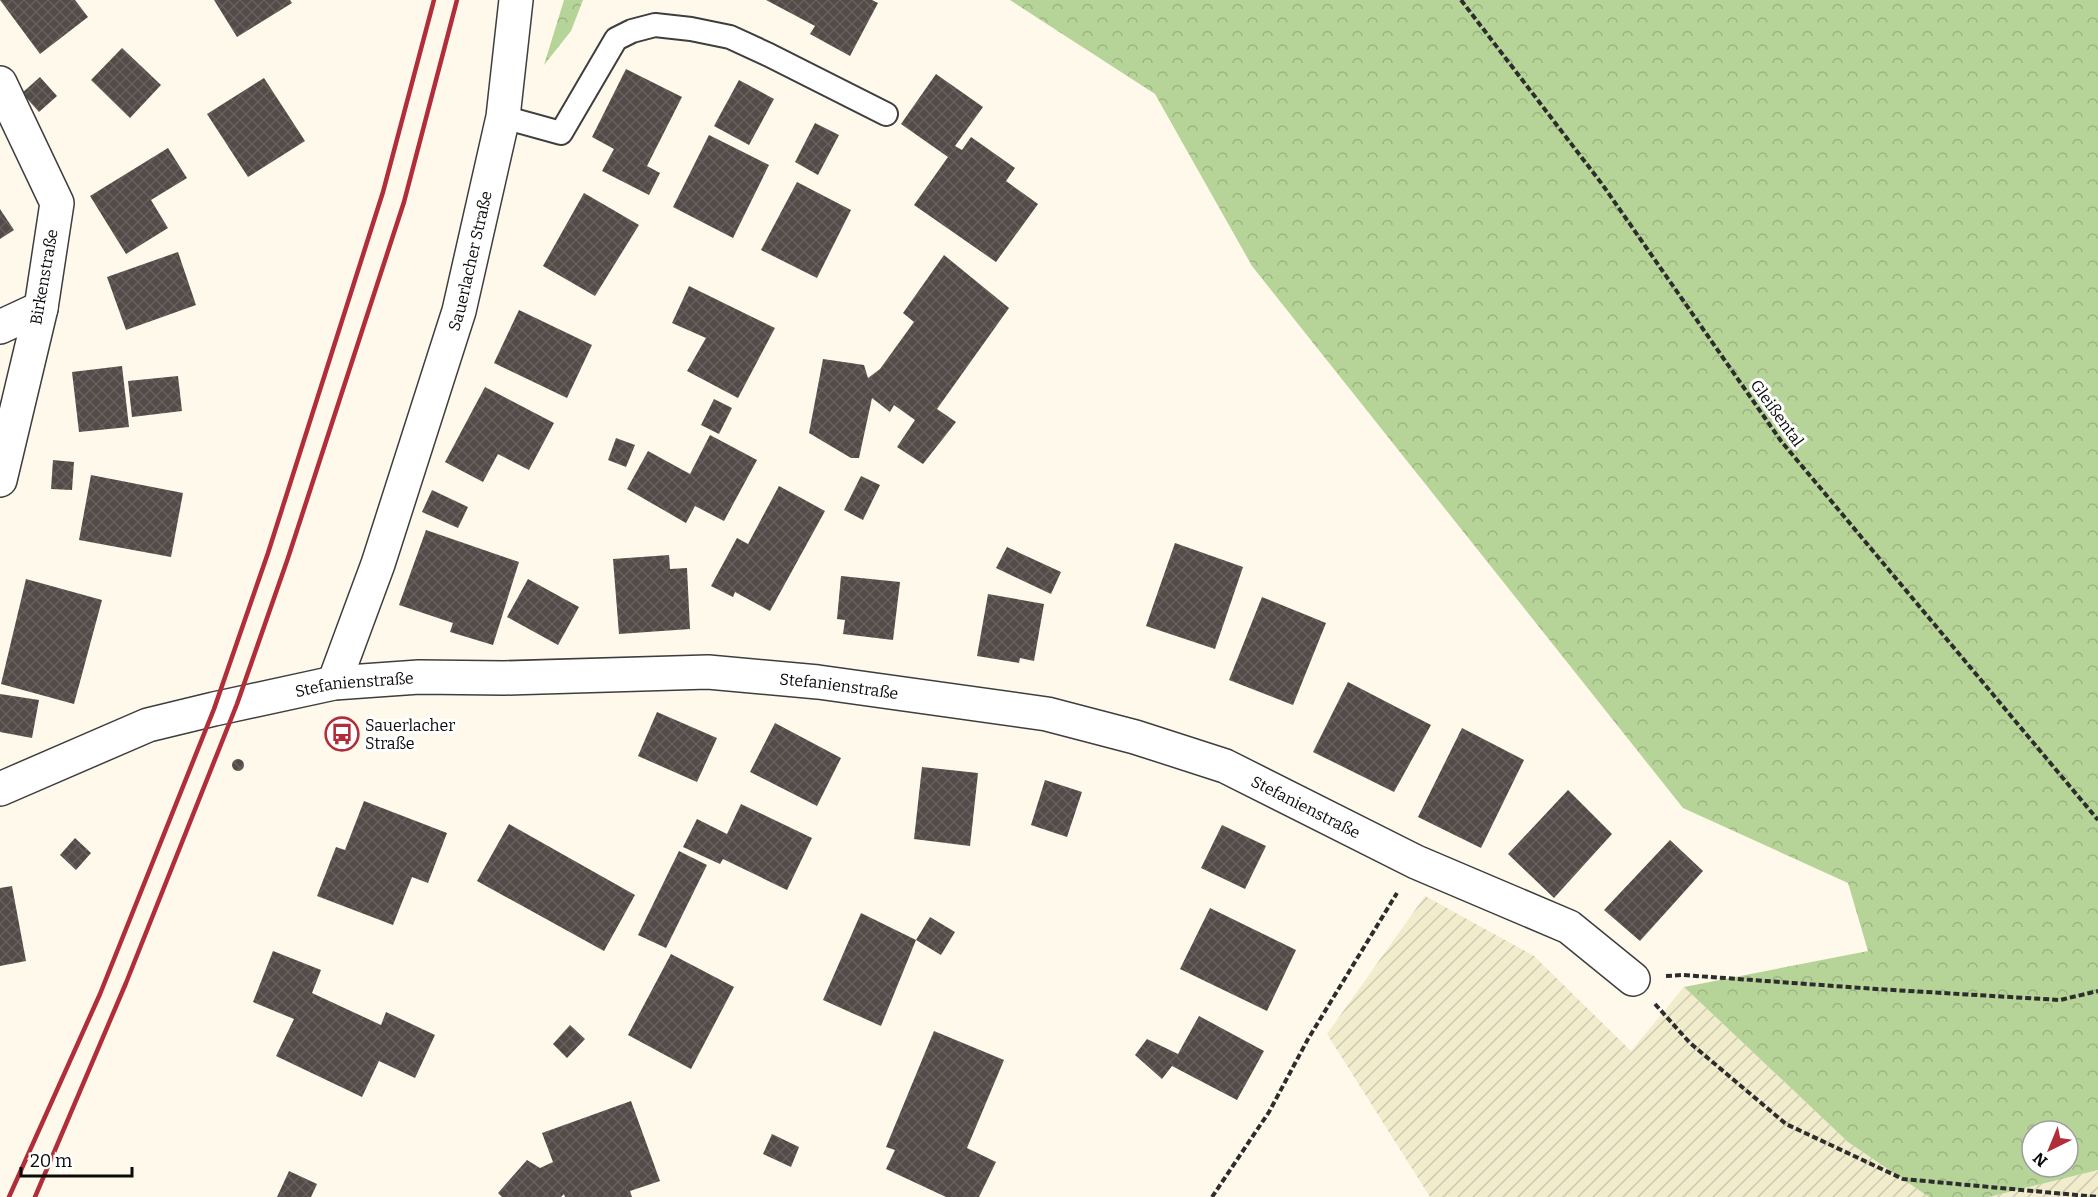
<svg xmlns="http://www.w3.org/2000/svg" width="2098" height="1197" viewBox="0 0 2098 1197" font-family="Bitter,serif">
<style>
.farmland{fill:url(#farmland-furrows)}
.forest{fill:url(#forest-crowns);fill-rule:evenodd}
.building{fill:url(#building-cross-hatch)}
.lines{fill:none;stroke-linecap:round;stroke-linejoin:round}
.lane-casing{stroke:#3e3e3e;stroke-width:26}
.street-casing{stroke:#3e3e3e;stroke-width:36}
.path{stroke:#2d2d2d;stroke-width:4;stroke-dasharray:6 3;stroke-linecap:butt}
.lane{stroke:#fff;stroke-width:22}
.street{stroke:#fff;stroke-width:33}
.rail{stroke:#b02d39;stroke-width:4.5}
.labels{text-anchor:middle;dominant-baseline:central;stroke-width:6;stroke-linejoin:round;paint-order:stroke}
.street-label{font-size:16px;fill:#0b0b0b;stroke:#fff}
.poi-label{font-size:16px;fill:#0b0b0b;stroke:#fff;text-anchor:start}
</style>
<defs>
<pattern id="farmland-furrows" width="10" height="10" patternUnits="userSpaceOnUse" patternTransform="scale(1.5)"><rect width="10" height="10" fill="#f1eccc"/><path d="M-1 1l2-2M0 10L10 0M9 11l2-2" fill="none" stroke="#cdc9ae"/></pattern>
<pattern id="forest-crowns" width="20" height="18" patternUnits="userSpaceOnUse" patternTransform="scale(1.5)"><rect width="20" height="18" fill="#b6d497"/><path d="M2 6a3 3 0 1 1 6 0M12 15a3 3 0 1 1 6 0" fill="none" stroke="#9bb581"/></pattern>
<pattern id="building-cross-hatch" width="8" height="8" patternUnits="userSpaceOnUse" patternTransform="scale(1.5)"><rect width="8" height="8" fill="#524b48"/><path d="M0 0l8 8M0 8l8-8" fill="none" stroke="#66605e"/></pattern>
</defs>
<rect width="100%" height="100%" fill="#fef9ea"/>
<path class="farmland" d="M1425,896L1534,956L1631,1051L1684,987L1848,1142L1929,1197H1430L1327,1034Z
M2098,1170V1197H1989L2017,1190Z"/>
<path class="forest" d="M564,0H583L571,31L544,65Z
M1010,0H2098V1170L1989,1197H1929L1848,1142L1684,987L1868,951L1848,883L1683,808L1252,266L1155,94ZM2032,1131H2068V1167H2032Z"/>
<path class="building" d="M0,0H75L88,17L40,54Z
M214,0H290L292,3L237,37Z
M766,0H872L878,3L850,56L810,34L815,26Z
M122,48L161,85L130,118L91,80Z
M626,69L682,97L647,166L660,173L649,195L602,171L614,149L592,137Z
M936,74L983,107L955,146L962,150L971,137L1015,168L1006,181L1038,204L996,262L914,205L948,157L901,124Z
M40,77L57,96L39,112L22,93Z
M264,78L305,141L248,177L207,114Z
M739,80L774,99L749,145L714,126Z
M815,123L839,135L818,175L795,162Z
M709,135L769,165L733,238L673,207Z
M168,148L187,178L151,200L168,228L126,254L90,196Z
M797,182L851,210L817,278L761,250Z
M584,193L639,225L595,296L543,266Z
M0,209L14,230L0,239Z
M178,252L196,305L126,330L107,277Z
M944,255L1009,308L937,409L956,422L923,464L897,447L915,420L894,405L890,412L872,398L859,458H851L809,433L823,359L864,365L868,378L880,369L914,322L903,313Z
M689,286L775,328L738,398L687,371L706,338L672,323Z
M519,310L592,345L567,398L494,363Z
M122,366L129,427L79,432L72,372Z
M178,376L182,411L132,417L128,381Z
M485,387L554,423L529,470L498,454L483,482L445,462Z
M714,399L732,408L719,434L701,425Z
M710,435L757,460L724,521L695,506L686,523L627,489L648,451L690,474Z
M616,438L635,445L626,467L608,460Z
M53,460L74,462L72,490L51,489Z
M91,475L183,493L171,557L79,540Z
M861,476L880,485L863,520L844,510Z
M779,486L825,511L770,611L735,592L733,597L711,586L737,538L748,544Z
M432,490L468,507L458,528L422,512Z
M426,530L519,562L493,645L450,632L453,623L399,605Z
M1175,543L1243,567L1215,649L1146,626Z
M1007,547L1061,572L1051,594L996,568Z
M669,555L670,569L687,568L690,629L619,634L613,559Z
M841,576L900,582L893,640L843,634L845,620L837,619Z
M26,579L102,600L74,704L1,684Z
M528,579L579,607L558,645L507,617Z
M988,594L1044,604L1034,661L1020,658L1019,663L977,656Z
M1262,597L1326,623L1293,705L1229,680Z
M1348,682L1431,725L1394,792L1313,752Z
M0,694L39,700L32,738L0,732Z
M657,712L717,738L697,782L638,756Z
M775,723L841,758L817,806L750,772Z
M1462,728L1524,760L1481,848L1418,817Z
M232 765a6 6 0 1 1 12 0a6 6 0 1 1-12 0Z
M922,767L978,773L970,846L914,839Z
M1045,780L1082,792L1067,837L1031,825Z
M1568,790L1612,834L1554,898L1508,854Z
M364,801L447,833L428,883L412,877L393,925L317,896L336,847L345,850Z
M741,804L812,838L787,890L723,859L720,864L683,847L697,819L727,834Z
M509,824L635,895L604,951L477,881Z
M1222,825L1266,846L1245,889L1201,868Z
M75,838L91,853L76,870L60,855Z
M1670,840L1703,871L1640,941L1604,910Z
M679,851L707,865L666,948L638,935Z
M12,886L26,961L0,966V888Z
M1210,908L1296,950L1267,1011L1180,969Z
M861,913L916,940L930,917L955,932L941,955L916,940L881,1026L823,1000Z
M273,951L321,970L312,993L381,1025L386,1012L435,1035L415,1078L379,1061L362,1097L276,1056L294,1019L253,1002Z
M671,954L734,987L691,1069L628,1035Z
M1199,1016L1264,1051L1237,1100L1172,1066L1162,1079L1135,1055L1147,1039L1178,1054Z
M570,1025L585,1039L567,1058L553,1044Z
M934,1031L1004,1060L967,1148L996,1162L979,1197H946L886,1169L895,1150L886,1147Z
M631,1101L660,1181L630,1191L632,1197H565L564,1194L561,1197H502L498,1193L527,1160L540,1168L553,1162L542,1133Z
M772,1134L799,1147L791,1167L763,1154Z
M289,1171L317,1184L311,1197H277Z"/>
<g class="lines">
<g class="lane-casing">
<path id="lane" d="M503,117L561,133L616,39L632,31L655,25L691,29L730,37L769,55L886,114"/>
</g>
<g class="street-casing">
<g id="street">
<path d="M0,83L57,203L41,308L0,480"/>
<path d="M0,327L41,308"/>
<path id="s1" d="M334,683L378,564L459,311L503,117L516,0"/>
<path id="s2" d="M0,789L148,725L214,709L334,683L419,677L504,678L708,672L818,682L1047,714L1135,737L1225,766L1416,862L1569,927L1633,979"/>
</g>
</g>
<path class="path" d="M1461,0L1602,184L1781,441L2098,820
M1666,976L1683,975L1876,989L2060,1000L2098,991
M1655,1004L1690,1043L1786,1124L1903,1179L2098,1197
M1212,1197L1269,1112L1308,1039L1397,893"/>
<use href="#lane" class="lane"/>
<use href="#street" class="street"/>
<path class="rail" d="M9,1197L100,994L214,709L268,553L383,192L434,0
M35,1197L126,983L237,704L288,558L404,202L457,0"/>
</g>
<defs>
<g id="bus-ring" transform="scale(1.725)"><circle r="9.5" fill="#fff" stroke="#b02d39" stroke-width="1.5"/><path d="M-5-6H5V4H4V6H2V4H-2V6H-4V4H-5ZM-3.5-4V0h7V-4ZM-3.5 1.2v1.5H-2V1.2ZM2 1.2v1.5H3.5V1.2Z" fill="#b02d39"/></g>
</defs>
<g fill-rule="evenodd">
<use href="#bus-ring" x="342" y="734"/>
</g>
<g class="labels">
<g class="street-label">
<text stroke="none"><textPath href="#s1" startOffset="444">Sauerlacher Straße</textPath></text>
<text transform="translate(44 277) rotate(-80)">Birkenstraße</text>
<text transform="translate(1777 413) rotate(54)">Gleißental</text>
<text stroke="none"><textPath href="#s2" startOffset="372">Stefanienstraße</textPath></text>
<text stroke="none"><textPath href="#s2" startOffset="858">Stefanienstraße</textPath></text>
<text stroke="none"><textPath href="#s2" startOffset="1344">Stefanienstraße</textPath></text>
</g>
<g class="poi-label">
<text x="365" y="725">Sauerlacher<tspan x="365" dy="18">Straße</tspan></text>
</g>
</g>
<g transform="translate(2050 1149) rotate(223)"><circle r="28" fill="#ffffff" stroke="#9d9d9d" stroke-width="1.5"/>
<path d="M0-4.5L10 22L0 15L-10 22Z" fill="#b02d39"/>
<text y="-9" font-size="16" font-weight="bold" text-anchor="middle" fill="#0b0b0b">N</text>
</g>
<path d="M21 1167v9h111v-9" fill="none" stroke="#0b0b0b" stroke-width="3"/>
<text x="30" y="1167" font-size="18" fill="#0b0b0b" stroke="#ffffff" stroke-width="4.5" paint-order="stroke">20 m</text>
</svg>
